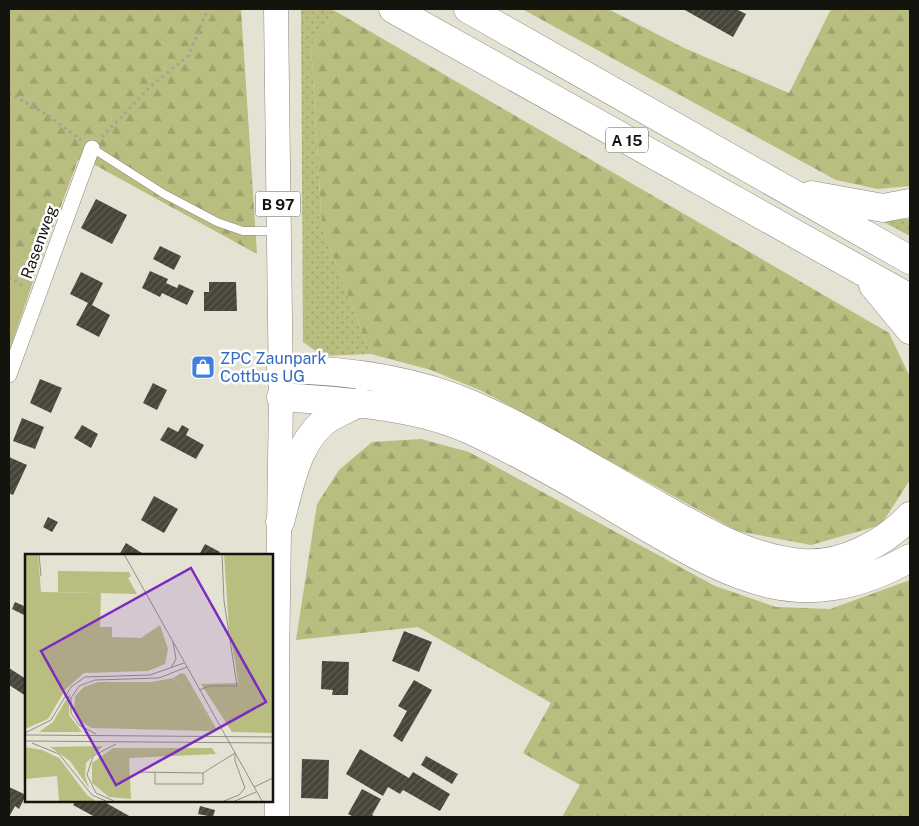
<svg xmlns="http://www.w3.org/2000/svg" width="919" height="826" viewBox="0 0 919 826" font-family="'Public Sans',sans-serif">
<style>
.grass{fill:url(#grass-dots)}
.forest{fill:url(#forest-firs)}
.garden{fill:#b9bd7f}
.building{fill:url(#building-hatch)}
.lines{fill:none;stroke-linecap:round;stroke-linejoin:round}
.service-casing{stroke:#8b897c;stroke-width:9}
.minor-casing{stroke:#8b897c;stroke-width:16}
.primary-casing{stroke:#8b897c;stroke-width:25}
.motorway-casing{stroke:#8b897c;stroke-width:29}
.path{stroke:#a4a397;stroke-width:3;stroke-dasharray:2.5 4;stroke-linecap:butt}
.service{stroke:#fff;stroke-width:8}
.minor{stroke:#fff;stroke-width:15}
.primary{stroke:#fff;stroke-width:24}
.motorway{stroke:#fff;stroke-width:28}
.labels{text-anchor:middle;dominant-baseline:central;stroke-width:5;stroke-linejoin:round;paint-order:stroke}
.shield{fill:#fff;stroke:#5a5a57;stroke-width:1}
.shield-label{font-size:15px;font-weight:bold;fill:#14140f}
.street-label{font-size:16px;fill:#14140f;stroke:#fff}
.shop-label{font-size:16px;fill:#366cbe;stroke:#fff;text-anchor:start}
.inset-road{fill:none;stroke:#919085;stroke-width:1}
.view{fill:#7b2cbf;fill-opacity:0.15;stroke:#7b2cbf;stroke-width:2.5}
.inset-edge{fill:none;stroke:#14140f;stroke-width:2.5}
</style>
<defs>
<pattern id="grass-dots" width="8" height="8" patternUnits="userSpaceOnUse" patternTransform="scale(1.25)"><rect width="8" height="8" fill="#b9bd7f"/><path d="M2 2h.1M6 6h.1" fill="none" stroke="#9ea26d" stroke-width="1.8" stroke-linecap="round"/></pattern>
<pattern id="forest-firs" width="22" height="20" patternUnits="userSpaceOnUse" patternTransform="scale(1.25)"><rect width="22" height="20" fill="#b9bd7f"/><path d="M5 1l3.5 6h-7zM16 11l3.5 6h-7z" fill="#9ea26d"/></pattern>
<pattern id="building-hatch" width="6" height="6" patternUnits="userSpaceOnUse" patternTransform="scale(1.25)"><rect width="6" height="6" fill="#47453a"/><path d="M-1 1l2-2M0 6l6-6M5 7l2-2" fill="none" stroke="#5e5c53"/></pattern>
</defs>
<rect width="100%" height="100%" fill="#e4e2d3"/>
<path class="grass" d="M301,9H328L335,11L311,46L322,228L371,354L323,356L303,342Z
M878,219H910V236Z"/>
<path class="forest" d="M9,9H241L257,254L95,165L78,160L37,270L9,251Z
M522,9H608L684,48L789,93L831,9H910V186L878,189L836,180Z
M335,11L889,333L910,377V480L881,525L811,545L737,531L484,392L431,370L371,354L322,228L311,46Z
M421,439L469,452L715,586L776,607L830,609L910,580V817H562L580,785L523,753L551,703L418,627L296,640L317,504L339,470L372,442Z"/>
<path class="garden" d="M9,251L37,270L9,352Z"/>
<path class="building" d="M683,9H736L746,14L733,37Z
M96,199L127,215L112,244L81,228Z
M160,246L181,256L174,270L153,259Z
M150,271L168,279L166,283L177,288L179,284L194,291L187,305L162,293L160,297L142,288Z
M81,272L103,283L92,305L110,315L99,337L76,325L88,303L70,294Z
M209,282H236L237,311H204V292H209Z
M40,379L62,388L51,413L30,403Z
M153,383L167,390L157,410L143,403Z
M22,418L44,427L35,449L13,441Z
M82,425L98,434L91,448L74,438Z
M182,425L189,429L186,435L204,445L196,459L160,440L168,427L178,432Z
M9,457L27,465L13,495L9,493Z
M154,496L178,509L164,533L141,520Z
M48,517L58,522L52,532L43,527Z
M126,543L145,555H119Z
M205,544L220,552L218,555H199Z
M15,602L26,607L24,615L12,609Z
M404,631L432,642L419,672L392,661Z
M322,661L349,662L348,695H332L333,690L321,689Z
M9,668L26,679V696L9,685Z
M414,680L432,690L402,742L393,736L407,711L398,706Z
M360,749L409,778L413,772L450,794L440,811L403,790L400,794L388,787L383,796L346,774Z
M426,756L458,774L452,784L421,765Z
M302,759L329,760L328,799L301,798Z
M9,787L26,795L19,809L15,806L9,817Z
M362,789L381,799L372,815L376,817H354L348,814Z
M76,800H101L131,817H95L73,805Z
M200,806L215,810L213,817L198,814Z"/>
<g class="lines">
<g class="service-casing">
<path id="service" d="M92,148L164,194L217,222L243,231H277"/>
</g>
<g class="minor-casing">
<path id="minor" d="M9,375L92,148"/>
</g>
<g class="primary-casing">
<path id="primary" d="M276,9L281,397L277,665V817"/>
</g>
<g class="motorway-casing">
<path id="motorway" d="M393,9L910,298
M468,9L910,260
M811,195L883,208L910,203
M873,285L910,330
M281,369C346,370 413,379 473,405C537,433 598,472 659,506C704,531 750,559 802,563C841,566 884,544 910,516
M281,397C343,402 412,404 470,430C524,455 576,485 626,515C726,573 797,622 910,558
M280,522C290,488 296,440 329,418C339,412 350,408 360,402"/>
</g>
<path class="path" d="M9,93L46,114L81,140
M102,137L151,86L188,56L208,9
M9,277L25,287"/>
<use href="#service" class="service"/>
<use href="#minor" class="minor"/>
<use href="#primary" class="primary"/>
<use href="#motorway" class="motorway"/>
</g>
<defs>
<g id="shop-square" transform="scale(1.25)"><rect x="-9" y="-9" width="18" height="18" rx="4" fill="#3f7fe0" stroke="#fff"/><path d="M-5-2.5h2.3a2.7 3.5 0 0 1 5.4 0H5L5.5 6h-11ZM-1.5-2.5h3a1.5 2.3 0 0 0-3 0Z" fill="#fff"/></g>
</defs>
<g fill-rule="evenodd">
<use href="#shop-square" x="203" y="367"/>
</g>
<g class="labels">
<g class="shield">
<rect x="606" y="127.5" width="42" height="25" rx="4"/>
<rect x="255.5" y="191.5" width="45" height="25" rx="4"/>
</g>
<g class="shield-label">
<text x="627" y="140">A 15</text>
<text x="278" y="204">B 97</text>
</g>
<g class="street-label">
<text transform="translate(39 242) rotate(-70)">Rasenweg</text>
</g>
<g class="shop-label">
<text x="220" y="358">ZPC Zaunpark<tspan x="220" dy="18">Cottbus UG</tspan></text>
</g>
</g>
<g transform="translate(25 554)">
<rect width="248" height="248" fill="#e4e2d3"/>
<path d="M199,0H247V110L226,109L208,75H204ZM156,119L160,120L192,176L185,177L186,169L168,140L148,124ZM45,139L44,161L57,178H14L28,168ZM78,192L61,209L60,222L64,234L45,207L25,193Z" fill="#b9bd7f"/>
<path d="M0,0H13L16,38L76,39L75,73H87V83L116,84L135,71L143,95L140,110L123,117L59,119L40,136L23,165L0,175ZM210,107L247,110V179L207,178L176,130L213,129ZM148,124L168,140L186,169L185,177L66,174L53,165L49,157L50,142L59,133L73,128H126ZM0,193L17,196L34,204L62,241L71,247H34L32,222L0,225ZM88,194H187L191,200L104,204L106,245L84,243L67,229V209Z" fill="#b9bd7f"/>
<path d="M33,17L104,18L106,22L103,24L112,40L33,38Z" fill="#b9bd7f"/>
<path d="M208,74L226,109L210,107L204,75Z" fill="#b9bd7f"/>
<path class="inset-road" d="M14,0L16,22M99,0L237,247M146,114L151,105L148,88M174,136L185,132H212L199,47L197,0M0,179L26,166L46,133L60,123L125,121L159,109M71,180L54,171L46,159V144L54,132L70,126L134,124L162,113M0,181L248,183M0,187L248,189M7,189L34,200L67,241L81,247M113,218L178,219L210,199M130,218V230H178V219M229,233L248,224M89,247L71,239L62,221L68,202L91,190M199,247L214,241L220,234L210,207V199M210,247L231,238"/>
<path class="view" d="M166,14L241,148L91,231L16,97Z"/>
<rect width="248" height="248" class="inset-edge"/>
</g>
<rect width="919" height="826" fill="none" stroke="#14140f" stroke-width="20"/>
</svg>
